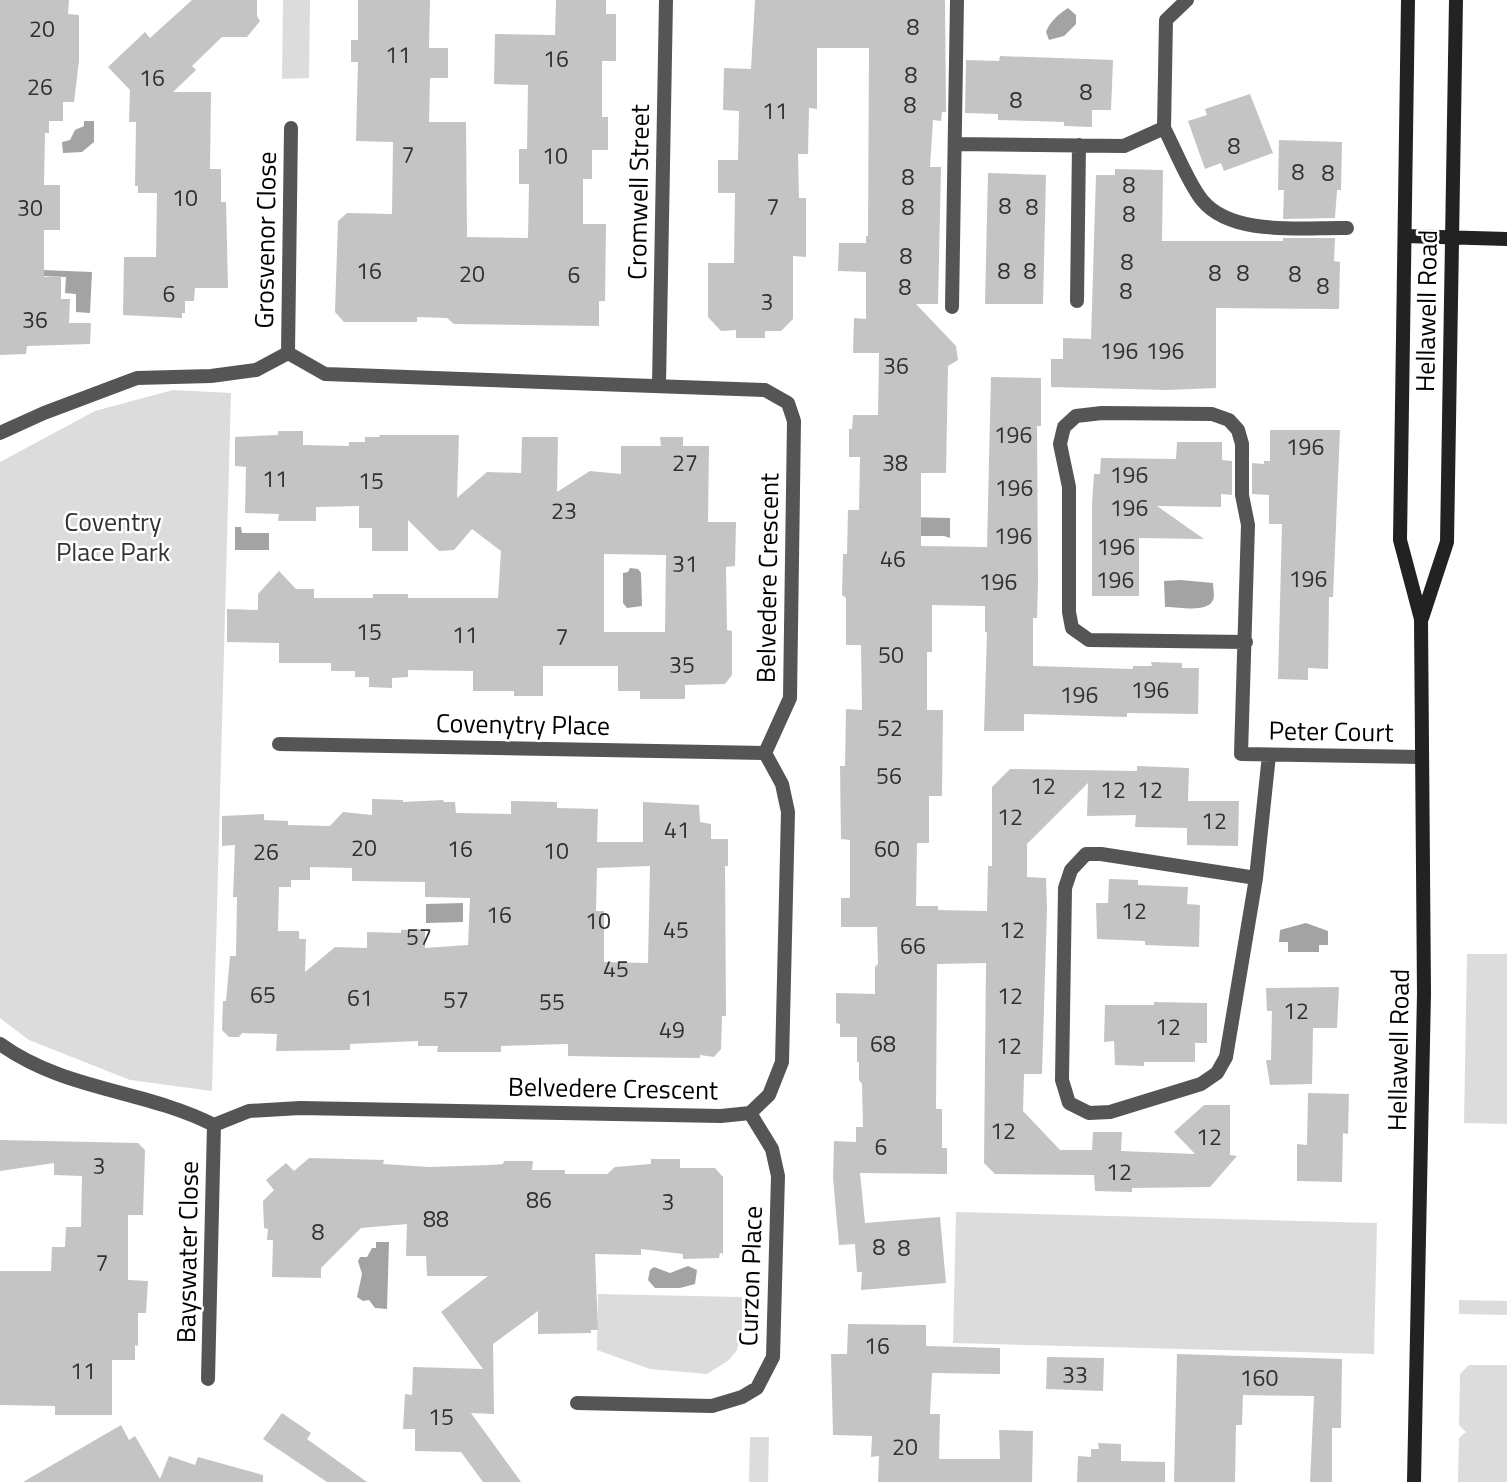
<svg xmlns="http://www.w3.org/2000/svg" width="1507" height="1482" viewBox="0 0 1507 1482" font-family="'Titillium Web',sans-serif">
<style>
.green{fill:#dcdcdc}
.water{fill:#a3a3a3}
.building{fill:#c4c4c4;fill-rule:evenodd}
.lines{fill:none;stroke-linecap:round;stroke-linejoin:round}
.street{stroke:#555;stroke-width:14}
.secondary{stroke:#222;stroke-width:14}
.labels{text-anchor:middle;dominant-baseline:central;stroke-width:5;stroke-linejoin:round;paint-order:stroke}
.number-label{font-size:23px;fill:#313131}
.street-label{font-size:26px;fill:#000;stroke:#fff}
.park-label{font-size:26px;fill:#333;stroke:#fff}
</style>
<rect width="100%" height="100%" fill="#fff"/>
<path class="green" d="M283,0H310L309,78L282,79Z
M173,390L231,393L212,1091L130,1080L29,1040L0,1018V462L95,411Z
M1467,954H1507V1124L1464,1123Z
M956,1212L1377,1223L1374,1354L953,1343Z
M598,1294L742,1297V1328L737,1350L729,1360L707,1374L650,1369L597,1350Z
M1459,1300L1507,1301V1315L1459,1314Z
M1469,1365H1507V1482H1458L1459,1438L1466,1432L1459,1425L1460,1374Z
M750,1437H769L768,1482H749Z"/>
<path class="water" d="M1068,8L1076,15V24L1064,36L1049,40L1046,32C1050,21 1059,14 1068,8Z
M84,121H94V142L82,152L63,153L62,142L70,140L75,130L84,126Z
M42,270L92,272L90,313L76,312V294L65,293L66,277L42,276Z
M907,517L950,518V538L944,536H917Z
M235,527H241L242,533H269V550H235Z
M630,568L638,569L641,573L642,606L627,608L623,603V573L628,572Z
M1181,580L1213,583C1213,588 1215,596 1213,600C1207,614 1176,606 1165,607L1164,581Z
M463,903V922L426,923V904Z
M1306,923L1328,931V945H1319V952H1288V942H1279L1280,930Z
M376,1242H389L387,1309L375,1308L369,1300L363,1301L357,1297L362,1274L358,1261L360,1257H367L372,1248H376Z
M688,1266L697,1270L695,1284L680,1288H655L648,1280L650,1270L654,1267L670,1273Z"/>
<path class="building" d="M0,0H69L68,14L79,15V61L74,102H63V121H49V133H45L44,185H60V230H44V277L61,276V299H70L69,323H91L90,344L27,346L26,354L0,355Z
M192,0H257V16L260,21L247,37H222L192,66L196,70L173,92H211L210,169H221V202H226L228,288H195L194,301H185V313H182V318L123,315L124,257H156L157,193H138V186H135L136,122H129L130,90L108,67L145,32L150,38Z
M358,0H430L429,48H448V78H430L429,122H466L467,237L528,238L529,184H519V149H527L528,85L494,84L495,34L555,35L556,0H606V14H616V61H602V117H608V150H592V179H583V224H606L605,301H599V326L454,324L447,318L417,317V322H344L335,312L338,221L347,213L392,214L393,142L356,141L358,62H351V40H358Z
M755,0H945L946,112H942L941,121L933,120L930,167H941L938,304H916L956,346L958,360L948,366L946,473H921V546L987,547L991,377L1041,378V426H1037L1038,584L1037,618H1033V666L1133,669V666H1152L1151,662L1182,663V668H1199L1198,714L1127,713V717L1024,714V731H984L987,632H985V606L932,605V652H927V710H943L942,796H929V843H917L916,906H938V910L987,911L988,866H992V787L1010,769L1137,771V766L1189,768L1188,801H1239L1238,846L1187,845V828L1135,827L1136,815L1087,816L1088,783L1027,844V877L1046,878L1047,909L1042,1074H1024L1023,1111L1060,1150H1092L1093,1132H1122L1121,1151L1195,1154L1174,1132L1204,1105H1230V1155L1237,1156L1210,1187L1132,1188V1192L1095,1191L1094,1175L995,1174L984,1163L986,963L937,964L936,1109H942V1148H947V1174L860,1173L865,1223L940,1217L946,1283L861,1290L862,1272H857L855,1244L839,1245L833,1178L834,1141L856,1142V1127H863L862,1084L859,1080V1062H857V1037H840V1024L836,1023V993L875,994V967L878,964L877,927H841V898H850V840L841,839L840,766H845L846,709L862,710L861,645H846V598L842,595L843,554H847L848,510H859L860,457H849V429H852L853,415H878L879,353H853L854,318L866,319V272L838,271L839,243H866V236H868L869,48H817V109L809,108L808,154H798L799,198H806V257L793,256V319L781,331H765V338H736V330L721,331L708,317V263H734L735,193H718V160H738L739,111L723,110L724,68L751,69Z
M1000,56L1113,60L1111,110H1092V127L1064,126V122L998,120V114L965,113L966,60L999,61Z
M1250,94L1273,153L1224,171L1221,163L1205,169L1188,121L1207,115L1205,109Z
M1279,140L1342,142L1341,190H1337L1335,218L1283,219L1284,190H1278Z
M1115,169L1163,170L1162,241H1283V238H1335L1334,261L1340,262L1339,309L1216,308V388L1167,390L1051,387V359H1063V338L1091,339L1096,175H1115Z
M988,173L1046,175L1043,304H985Z
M1270,430H1340L1333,597H1329L1328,669L1308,668V680L1278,679L1282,524H1269V495L1252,494V463L1264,464V461H1270Z
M278,431H303V445L349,446V442H365V437H380L379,435H459L457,498L487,472L521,473L522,437H558L557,492L590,471L621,474V446H661L660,437H683V446H709L708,522H736L735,566L726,567L727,630L732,631V675L725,684L685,685V699H640V691H618V666H543V696H514V691H473V671L408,670V677L392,678V688L369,687V677H355V671H331V663H279V643L227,642V609L258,610V594L279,571L296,589H314V598H373V594H408V598H498L501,551L472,529L454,550L439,551L408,520V551H372V528H359V506L316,507V521H278L279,514L245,513L246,467L235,466V437L278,435ZM604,554L666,555L665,632H604Z
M1177,442H1222V460L1232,461V495L1221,494V507L1157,506L1204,539L1139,538V596H1092V504L1094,474H1100L1101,458L1176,459Z
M372,799L403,800V802L443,800L444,802H455L456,813L511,814V801L557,802V808L598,809L597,842H643V802L699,805L700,822L711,824V839H728V866H725L726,1016H722L721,1049L714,1057L700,1055V1058L618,1057L568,1056V1044L501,1046V1052H437L438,1046H418V1041L350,1044V1050L276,1051L277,1034L242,1033L239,1037H229L222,1030L223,1001H226L230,956H236L237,897H233L235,845L222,846V816L264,814V820L288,821V825L330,826L343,812L372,815ZM650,866L648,963L604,962V911H596L597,868ZM310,867L352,868V881L425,882V897L470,898L468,945L425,948V929L401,930V933L367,932V948L335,947L305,972L306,939H299V931H278L279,887H291V880H310Z
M1109,879L1138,880V885L1188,887L1187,904L1200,905L1199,947L1145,945V941L1097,939L1096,903H1108Z
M1339,987L1337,1028H1313L1312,1084L1270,1085L1266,1060H1271L1272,1011H1267L1266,988Z
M1154,1002L1207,1003V1043H1195V1062H1144V1066L1115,1065L1114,1041L1104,1042L1105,1005H1154Z
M1308,1093L1349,1094L1348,1134L1343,1133L1342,1182L1297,1181V1144L1307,1145Z
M0,1140L138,1143L145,1150L143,1215H128V1280L148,1281L146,1313H138V1346L135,1345V1360H112V1415H55V1406L0,1405V1271H51L52,1247H65L66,1227H81L82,1176L54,1175V1163L0,1171Z
M309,1158L384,1160L383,1164L429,1167L491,1165L503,1164L504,1161H533L532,1170H565V1174H607L615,1167L651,1164V1159H680V1168H715L723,1177V1254L720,1253L719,1258L683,1259V1254L641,1249V1255L595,1254L598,1330H591V1333L538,1334V1311L493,1344L494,1414L471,1413L521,1482H483L461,1452L415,1451V1429H403L405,1394L412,1395L413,1367L483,1369L441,1312L488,1276H427L426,1256H406L407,1224L361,1228L321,1268V1278L272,1277L273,1240H267L268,1229L264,1228L263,1201L274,1190L266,1180L286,1163L294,1171Z
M848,1324L926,1325V1346L1000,1348V1374L932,1373L930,1414H940L939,1459H1000L999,1430L1033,1431L1032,1482H878L879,1456L871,1457L872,1436L833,1435L831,1354H847Z
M1177,1354L1342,1359L1341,1428H1332V1482H1310L1314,1396L1243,1395L1242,1425H1236L1235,1482H1174Z
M1047,1357L1104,1358L1103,1391L1046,1389Z
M282,1413L311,1433L307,1439L367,1482H327L263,1439Z
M121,1425L129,1440L135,1436L160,1479L169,1456L195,1465L198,1457L263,1475V1482H23Z
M1098,1443L1121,1444V1461L1165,1462V1482H1077L1078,1456L1091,1457V1449H1099Z"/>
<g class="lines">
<path class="street" d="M1164,128C1175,149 1188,183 1202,200C1232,237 1304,227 1347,228
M955,144L1124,146L1164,128L1166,20L1187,0
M1077,301L1079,145
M952,307L957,0
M288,353L291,128
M659,385L666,0
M0,433L44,413L137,378L211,376L256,370L288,353L325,374L765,390L788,403L794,421L790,698L765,753
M1246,642L1089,640L1072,628L1069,612V487L1060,444L1064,427L1076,416L1102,413L1212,414L1229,420L1238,430L1242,444V495L1248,525L1241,754L1421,757
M279,744L765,753
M1256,878L1101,854H1086L1071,870L1065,888L1062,1080L1069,1103L1089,1113L1110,1112L1201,1084L1217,1073L1226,1057L1256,878L1269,755
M0,1044C65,1091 146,1090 214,1125L249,1111L300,1108L721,1116L750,1113L769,1095L782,1062L788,812L782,784L765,753
M208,1379L214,1125
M577,1403L712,1406L742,1397L757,1388L773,1357L778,1176L772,1149L750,1113"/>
<path class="secondary" d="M1408,0L1400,540L1421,619L1424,993L1414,1482
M1405,236L1507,239
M1422,618L1447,542L1456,0"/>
</g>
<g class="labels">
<g class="number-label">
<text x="913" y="26">8</text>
<text x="42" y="28">20</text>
<text x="398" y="54">11</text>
<text x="556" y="58">16</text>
<text x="911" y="74">8</text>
<text x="152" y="77">16</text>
<text x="40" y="86">26</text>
<text x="1086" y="91">8</text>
<text x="1016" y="99">8</text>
<text x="910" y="104">8</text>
<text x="775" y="110">11</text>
<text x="1234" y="145">8</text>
<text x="408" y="154">7</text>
<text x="555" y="155">10</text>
<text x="1298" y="171">8</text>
<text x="1328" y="172">8</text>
<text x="908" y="176">8</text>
<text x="1129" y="184">8</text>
<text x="185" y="197">10</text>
<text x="1005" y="205">8</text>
<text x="773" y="206">7</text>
<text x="908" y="206">8</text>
<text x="1032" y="206">8</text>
<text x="30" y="207">30</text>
<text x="1129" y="213">8</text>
<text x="906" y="255">8</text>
<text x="1127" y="261">8</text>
<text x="369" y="270">16</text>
<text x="1004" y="270">8</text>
<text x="1030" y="270">8</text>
<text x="1215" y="272">8</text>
<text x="1243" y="272">8</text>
<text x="472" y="273">20</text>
<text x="1295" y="273">8</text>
<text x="574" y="274">6</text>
<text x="1323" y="285">8</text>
<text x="905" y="286">8</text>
<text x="1126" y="290">8</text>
<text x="169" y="293">6</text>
<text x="767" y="301">3</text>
<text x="35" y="319">36</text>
<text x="1119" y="350">196</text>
<text x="1165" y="350">196</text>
<text x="896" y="365">36</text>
<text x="1013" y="434">196</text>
<text x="1305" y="446">196</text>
<text x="685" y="462">27</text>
<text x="895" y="462">38</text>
<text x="1129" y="474">196</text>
<text x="275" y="478">11</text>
<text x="371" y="480">15</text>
<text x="1014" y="487">196</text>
<text x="1129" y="507">196</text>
<text x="564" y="510">23</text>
<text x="1013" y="535">196</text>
<text x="1116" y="546">196</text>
<text x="893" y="558">46</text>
<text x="685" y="563">31</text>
<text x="1308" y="578">196</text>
<text x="1115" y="579">196</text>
<text x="998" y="581">196</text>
<text x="369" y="631">15</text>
<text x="465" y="634">11</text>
<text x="562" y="636">7</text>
<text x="891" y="654">50</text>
<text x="682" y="664">35</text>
<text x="1150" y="689">196</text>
<text x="1079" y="694">196</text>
<text x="890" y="727">52</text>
<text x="889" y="775">56</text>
<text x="1043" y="785">12</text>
<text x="1113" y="789">12</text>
<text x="1150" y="789">12</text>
<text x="1010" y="816">12</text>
<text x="1214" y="820">12</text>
<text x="677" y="829">41</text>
<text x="364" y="847">20</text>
<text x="460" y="848">16</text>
<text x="887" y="848">60</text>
<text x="556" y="850">10</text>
<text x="266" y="851">26</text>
<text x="1134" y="910">12</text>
<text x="499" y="914">16</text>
<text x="598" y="920">10</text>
<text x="676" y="929">45</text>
<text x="1012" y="929">12</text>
<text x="419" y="936">57</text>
<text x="913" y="945">66</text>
<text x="616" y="968">45</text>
<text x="263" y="994">65</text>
<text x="1010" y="995">12</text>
<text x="360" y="997">61</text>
<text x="456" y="999">57</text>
<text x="552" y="1001">55</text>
<text x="1296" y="1010">12</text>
<text x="1168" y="1026">12</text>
<text x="672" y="1029">49</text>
<text x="883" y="1043">68</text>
<text x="1009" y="1045">12</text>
<text x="1003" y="1130">12</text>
<text x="1209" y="1136">12</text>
<text x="881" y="1146">6</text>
<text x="99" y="1165">3</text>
<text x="1119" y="1171">12</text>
<text x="539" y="1199">86</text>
<text x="668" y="1201">3</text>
<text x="436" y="1218">88</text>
<text x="318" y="1231">8</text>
<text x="879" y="1246">8</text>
<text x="904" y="1247">8</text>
<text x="102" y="1262">7</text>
<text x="877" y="1345">16</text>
<text x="83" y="1370">11</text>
<text x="1075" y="1374">33</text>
<text x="1259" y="1377">160</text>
<text x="441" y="1416">15</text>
<text x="905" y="1446">20</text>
</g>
<g class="street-label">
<text transform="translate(638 192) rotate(-89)">Cromwell Street</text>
<text transform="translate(265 240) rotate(-89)">Grosvenor Close</text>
<text transform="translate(1426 311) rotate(-89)">Hellawell Road</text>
<text transform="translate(767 578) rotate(-89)">Belvedere Crescent</text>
<text transform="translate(523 724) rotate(1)">Covenytry Place</text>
<text transform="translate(1331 731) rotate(1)">Peter Court</text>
<text transform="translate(1398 1050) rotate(-89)">Hellawell Road</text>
<text transform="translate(613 1088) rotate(1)">Belvedere Crescent</text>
<text transform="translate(187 1252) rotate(-89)">Bayswater Close</text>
<text transform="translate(750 1276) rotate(-88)">Curzon Place</text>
</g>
<g class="park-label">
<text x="113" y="521">Coventry<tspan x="113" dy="30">Place Park</tspan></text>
</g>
</g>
</svg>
